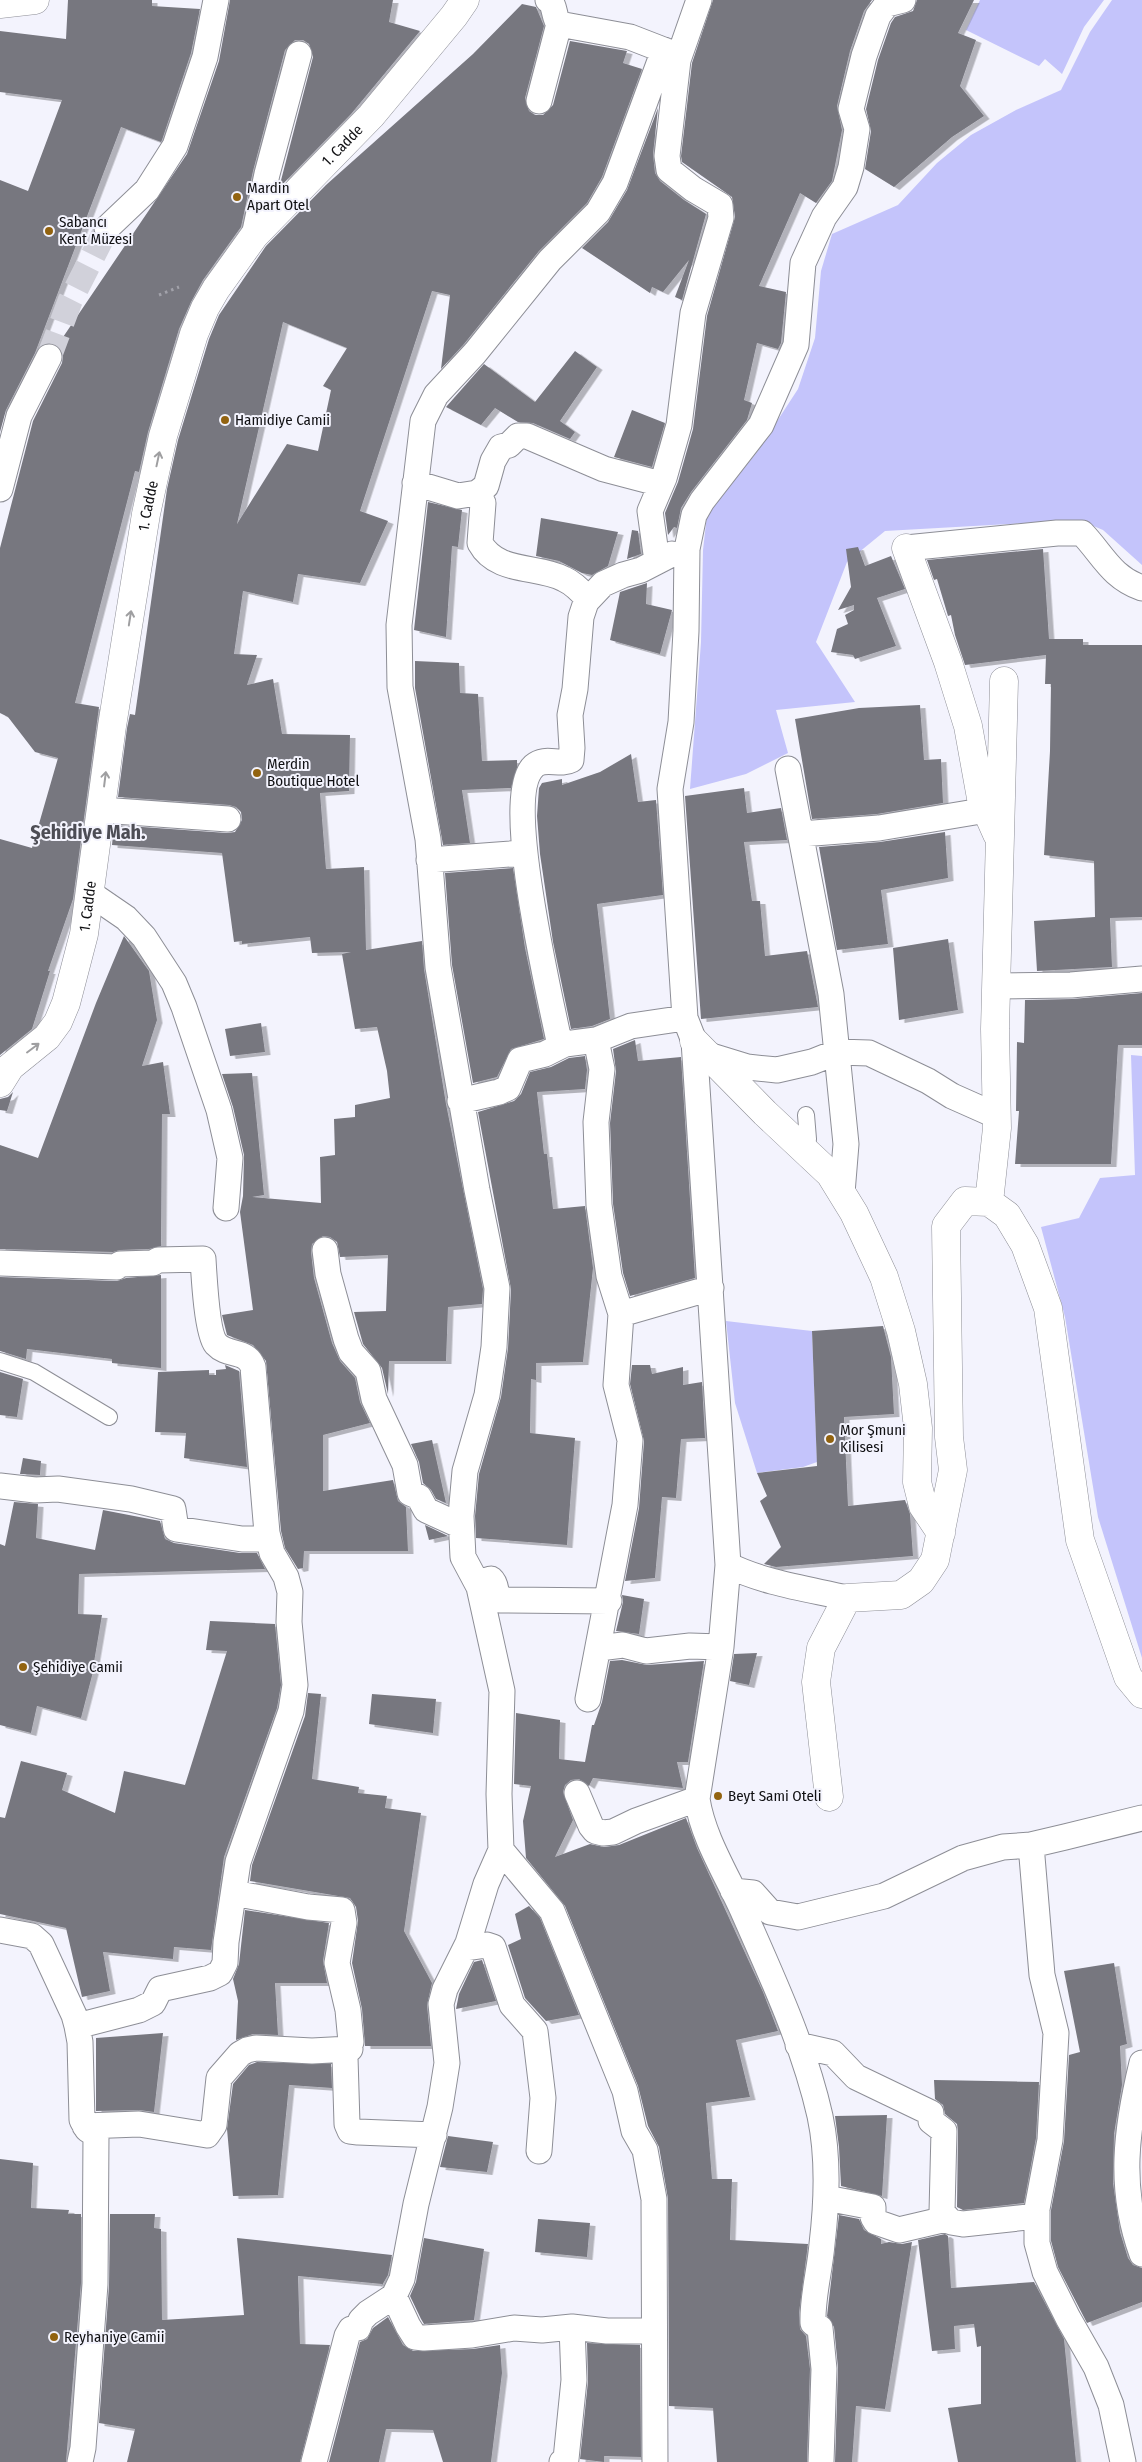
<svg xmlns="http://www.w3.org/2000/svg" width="1142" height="2462" viewBox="0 0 1142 2462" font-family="'Fira Sans Condensed',sans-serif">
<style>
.green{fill:#c4c4fb}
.building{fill:#77777f;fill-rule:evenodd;filter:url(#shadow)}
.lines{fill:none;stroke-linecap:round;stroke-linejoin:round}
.pedestrian-tunnel{stroke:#d1d1da;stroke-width:25;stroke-dasharray:25 12;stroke-linecap:butt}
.service-casing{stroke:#8d8e96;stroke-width:18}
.pedestrian-casing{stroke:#8d8e96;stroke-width:27}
.minor-casing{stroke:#8d8e96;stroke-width:29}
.secondary-casing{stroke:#8d8e96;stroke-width:29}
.path{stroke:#a2a2aa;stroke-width:3;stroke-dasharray:2.5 4;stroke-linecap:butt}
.service{stroke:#fff;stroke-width:16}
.pedestrian{stroke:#fff;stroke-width:25}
.minor{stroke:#fff;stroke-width:28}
.secondary{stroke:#fff;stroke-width:28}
.oneway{stroke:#9f9fa1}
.poi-dot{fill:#926310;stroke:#f3f3fd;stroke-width:2}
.labels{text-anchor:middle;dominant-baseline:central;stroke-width:4;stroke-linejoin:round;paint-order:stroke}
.street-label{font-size:15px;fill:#101013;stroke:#f3f3fd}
.poi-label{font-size:15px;fill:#101013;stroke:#f3f3fd;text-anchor:start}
.district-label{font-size:20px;font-weight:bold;fill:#4d4d55;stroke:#f3f3fd}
</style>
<defs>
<filter id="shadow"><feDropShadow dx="5.5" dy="3" stdDeviation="0" flood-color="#0004"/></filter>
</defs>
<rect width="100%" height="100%" fill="#f3f3fd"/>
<path class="green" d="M980,0H1104L1084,27L1062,74L1045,59L1039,66L966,30Z
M1112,0H1142V565L1103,530L1079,520L885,531L847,562L816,642L855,702L776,710L788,753L746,774L690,789L701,642L703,550L707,515L757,452L798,389L815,338L821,271L832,234L898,205L937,163L971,135L1016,110L1061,90L1090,32Z
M1131,1055L1142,1056V1658L1098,1517L1065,1317L1041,1227L1079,1218L1100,1178L1135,1175Z
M726,1321L812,1331L817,1462L803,1467L757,1473L735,1403Z"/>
<path class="building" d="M68,0H152V6L200,9L191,53L162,140L161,142L121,127L35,353L6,410L0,432V180L28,191L62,100L0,92V31L66,39Z
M230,0H393L389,22L420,31L351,114L279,188L313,57L309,44L303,40H295L285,50L253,171L241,227L203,280L191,302L179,329L148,432L139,472L135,471L75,703L99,707L73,899L48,971H50L32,1029L0,1055V839L32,848L58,758L35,752L8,717L0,713V548L33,421L62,363L63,356L57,346L187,154L219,61Z
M713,0H872L864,11L850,51L837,106L842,130L832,181L816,203L800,193L759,286L786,292L781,343L778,349L757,343L744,400L752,403L747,420L691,492L681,508L677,528L674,527L668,535L665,513L678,482L693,429L707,316L735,217L732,197L682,162L681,156L692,63Z
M917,0H974L958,33L976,40L960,86L984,116L952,137L894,187L865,169L871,131L866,109L878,60L891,23L895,17L913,11Z
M522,4L536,7L544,26L525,98L529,111L535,115H543L553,105L570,41L627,51L623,63L642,69L602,177L587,203L539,251L464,344L441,369L450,295L432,291L360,511L388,521L360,583L298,574L293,602L243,591L234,654L257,655L247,685L273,679L282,734L350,735L349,791L320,793L326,869L364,867L366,950L422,941L424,969L446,1104L483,1289L482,1304L448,1307L446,1361H389L388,1394L382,1368L363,1344L354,1312L386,1311L388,1255L340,1257L337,1242L330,1237L323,1236L312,1244L311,1252L314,1278L332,1343L340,1361L355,1378L360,1402L370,1423L323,1435V1491L393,1480L398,1501L406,1507L408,1551H304L303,1568L298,1569L285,1548L281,1531L266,1361L253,1345L227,1335L222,1315L253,1310L240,1212L243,1196L244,1155L233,1107L222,1074L252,1073L264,1195L252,1197L321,1203L320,1157L335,1155L334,1119L355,1117V1105L390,1098L387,1071L377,1027L355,1029L342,954L351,952L312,953L310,937L242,944V941L234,942L222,853L112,845L114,825L227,833L235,832L242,820L241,812L236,807L229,805L118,797L127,728L130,714L135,715L167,489L178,440L209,339L219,315L266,246L326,185L473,54ZM283,322L347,348L323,386L331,390L318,451L287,444L237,524Z
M658,108L653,154L655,173L660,181L684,200L706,214L682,300L675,297L689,260L663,292L652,287L650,293L582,248L608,222L627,190Z
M575,351L597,367L560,421L575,432L570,439L533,423L518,422L495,408L481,425L446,407L484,364L535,402Z
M632,410L665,423L652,467L614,457Z
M428,502L462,510L458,547L452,546L446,637L414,630Z
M541,518L618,532L608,566L592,575L582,573L559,561L536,556Z
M632,530L638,531L641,554L627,559Z
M858,547L865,566L891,556L905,589L877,598L896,646L855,659L853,655L831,652L837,629L848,624L845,615L854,610V605L838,610L851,587L846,549Z
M1043,549L1049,639H1083V645H1142V917L1110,918L1112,967L1037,971L1034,921L1095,917L1094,861L1044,855L1050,751L1051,684H1045L1046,655L965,665L955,635L951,615L948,616L937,579L934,580L927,560Z
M647,583L646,604L672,610L660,654L610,640L620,592Z
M415,661L459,663L460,693L478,694L482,761L517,760V768L511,788L462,790L470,843L443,845L415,688Z
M920,705L924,760L941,759L943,803L877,814L812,819L795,719L859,708Z
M631,754L638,802L656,800L663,895L597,904L610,1019L592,1026L571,1029L553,942L540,854L537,816L539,788L542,783L562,779V785L600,772Z
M744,788L747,813L781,808L787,840L744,842L752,901H760L765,956L807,951L818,1007L701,1019L685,796Z
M945,832L948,878L881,890L888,944L837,950L819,847L880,842Z
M513,868L525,948L544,1039L511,1049L497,1077L473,1083L452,965L445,873Z
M124,936L149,971L157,1020L142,1066L163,1062L170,1114H162L161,1246L149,1249L120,1250L113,1252L0,1249V1145L38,1158L96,1003Z
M948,939L958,1010L899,1020L893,948Z
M1142,993V1045H1118L1111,1164H1015L1019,1111H1016L1017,1042L1024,1043L1025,1000L1072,999Z
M261,1023L265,1052L230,1056L225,1029Z
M635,1040L638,1061L681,1057L695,1278L630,1296L623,1273L613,1204L610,1123L616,1071L613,1049Z
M585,1056L587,1070L585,1089L537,1092L544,1154H547L553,1209L585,1206L593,1268L583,1362L536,1363V1380L531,1379L530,1433L575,1438L567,1545L476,1538L475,1516L479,1474L501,1397L508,1348L511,1289L478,1112L514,1101L521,1094L530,1072L551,1067L569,1058Z
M13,1092L7,1111L0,1110V1099L8,1097Z
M161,1275V1368L112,1363V1359L27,1349L26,1359L0,1351V1277L117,1281L126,1278Z
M883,1326L891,1357L894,1414L844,1417L848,1506L905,1500L910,1514L913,1556L776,1567L764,1564L781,1547L760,1501L767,1496L757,1473L817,1466L812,1331Z
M225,1365L239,1371L247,1467L184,1458L186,1433L155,1432L158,1372L209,1370V1375H216V1370L226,1369Z
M632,1365H650L652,1374L683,1367V1385L702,1382L705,1438L681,1439L676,1498L662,1497L655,1578L625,1581L639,1508L644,1441L630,1384Z
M0,1372L23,1379L17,1417L0,1415Z
M432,1440L446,1503L436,1499L431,1490L423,1483L419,1462L411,1444Z
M23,1458L41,1461L40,1475L20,1474Z
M14,1502L38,1504L36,1538L95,1550L103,1510L160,1521L165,1539L174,1543L240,1553H257L265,1569L79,1574L78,1614L102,1615L93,1668H94L81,1718L37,1706L31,1733L0,1725V1544L5,1546Z
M425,1525L448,1536L429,1540Z
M622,1595L644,1599L639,1634L616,1631L623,1602Z
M210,1621L275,1624L281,1685L277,1708L224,1857L211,1950L174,1947L173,1959L103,1952L110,1991L82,1997L66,1928L0,1914V1817L5,1818L21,1761L67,1773L62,1790L115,1813L124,1771L185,1785L227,1651L206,1650Z
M757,1653L749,1685L730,1681L734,1654Z
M622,1660L647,1665L704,1661L688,1762H677L683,1788L593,1778L589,1786L579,1779L571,1780L565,1785L563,1792L573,1820L555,1857L590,1844L604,1847L619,1845L686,1818L697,1848L763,1992L778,2031L736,2040L750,2097L706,2103L712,2179H732L730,2240L808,2244L799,2313L800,2329L806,2336L810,2369L807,2462H717L713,2408L669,2406L668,2199L659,2147L648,2126L638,2086L565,1906L526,1858L523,1821L531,1786L514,1784L516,1713L560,1720L559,1759L585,1762L592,1725H594L602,1702L610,1661Z
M308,1693L321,1694L312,1779L359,1787L358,1793L387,1796L385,1808L421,1813L404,1931L432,1983L427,2005L431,2046H365L362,2009L352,1963L358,1921L356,1907L350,1898L250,1881L252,1865L305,1716Z
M372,1694L436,1699L433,1733L369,1724Z
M529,1906L540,1918L579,2015L546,2021L525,1998L508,1945L521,1939L515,1914Z
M245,1910L329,1923L323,1961L327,1983H275L278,2035L253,2034L236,2040L238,2001L233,1979L239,1964Z
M482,1960L496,2001L456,2009L459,1994L474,1962Z
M1114,1963L1127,2044L1120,2046L1122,2085L1114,2134L1113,2183L1120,2232L1128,2258L1133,2265L1142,2268V2302L1087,2323L1058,2267L1051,2241V2210L1064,2141L1069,2055L1080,2052L1064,1971Z
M163,2033L154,2112L139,2110L96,2111V2038Z
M257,2062L331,2064L332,2088L289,2085L278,2195L233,2196L227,2129L233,2084L249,2065Z
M934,2080L1039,2082L1036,2138L1024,2203L963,2210L957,2207L958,2131L957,2124L945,2114L943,2105L935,2099Z
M887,2115L882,2196L841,2186L839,2147L835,2116Z
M448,2136L493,2142L487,2172L440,2167Z
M0,2159L33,2163L31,2208L69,2210L68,2214H81V2283L66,2462H0Z
M110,2214H155L154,2228L161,2229L162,2320L244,2315L237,2238L392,2255L388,2275L381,2287L382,2284L298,2276L300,2344L330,2345L300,2462H127L135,2429L99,2423L109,2285Z
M839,2215L859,2219L864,2230L881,2239V2244L889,2242L902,2244L912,2242L885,2409L856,2406L852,2462H835L838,2368L834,2327L827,2316Z
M538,2219L590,2223L587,2257L535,2252Z
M945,2234L948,2236L951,2288L1034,2282L1064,2339L1076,2462H958L948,2408L981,2404V2346L977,2347L974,2324L954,2326L955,2349L932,2351L918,2240Z
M424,2238L484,2249L474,2320L424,2324L421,2319L410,2296L416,2282Z
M388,2317L403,2345L413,2351L473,2349L500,2345L502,2373L491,2462H443L433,2430L386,2429L379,2462H329L360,2342L367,2339L373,2328Z
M587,2343L640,2345L641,2457L604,2456V2462L580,2459L588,2381Z"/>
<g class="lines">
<path class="pedestrian-tunnel" d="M49,357L70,301L107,228"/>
<g class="service-casing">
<path id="service" d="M806,1152L808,1139L806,1115
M0,1361L34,1372L109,1417"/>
</g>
<g class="pedestrian-casing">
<path id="pedestrian" d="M548,0C556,5 553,16 559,24L630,37L679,56
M539,101L559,24
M107,228L147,190L175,146L205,57L216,0
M254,236L267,174L299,54
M415,483L458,496L477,493L486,486L493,461L501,447L509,445L518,436H527L604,469L661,484
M0,489L19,416L49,357
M477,493L483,503L480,543C497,574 537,565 564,579C573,583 581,591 588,599
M906,548L1057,533H1082C1103,555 1111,577 1142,588
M657,561L650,511L664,478L679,425L693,313L721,218L720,205L693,189L669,170L667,156L678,60L699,0
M788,769L831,994L846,1144L842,1193
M101,810L228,819
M801,834L879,828L987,810
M429,860L523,853
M91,894L126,918L144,937L174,983L184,1007L219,1110L230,1158L226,1208
M996,986L1071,985L1142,979
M560,1046C551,1000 501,796 534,766C545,756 560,766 571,760L572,748L570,715L575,689L581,617L586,602L603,584L623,575L641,570L672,554
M708,1055L747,1067L777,1070L812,1062L837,1052L869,1053L928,1081L952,1096L997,1116
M460,1101L499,1092L508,1088L520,1060L545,1054L565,1044L596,1040L631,1026L685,1018
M325,1250L328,1274L346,1339L351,1352L368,1371L374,1399L405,1465L410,1493L419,1497L426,1510L461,1526
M0,1263L117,1267L120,1264L153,1263L158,1260L203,1259C204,1276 207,1333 216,1344C228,1357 247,1349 253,1367L267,1533L272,1553L286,1577L290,1592L289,1622L295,1685L291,1711L238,1862L226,1942L225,1963L220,1973L210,1978L160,1989L153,2003L139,2010L77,2026
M621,1314L711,1288
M0,1486L35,1490L58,1489L131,1499L173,1509L176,1529L242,1539H268
M728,1565C764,1583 808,1589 847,1598
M481,1582L491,1579C498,1585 494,1594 500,1600L609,1601
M599,1648L623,1645L646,1651L690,1646L721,1647
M588,1699L625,1505L630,1440L616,1385L621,1314L609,1276L599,1205L596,1122L602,1069L596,1040
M577,1793L591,1826L595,1831L603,1833L613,1832L636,1821L697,1799
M1031,1845L1042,1975L1056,2033L1050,2140L1037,2209V2243L1045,2272L1068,2318L1096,2367L1111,2405L1123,2462
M501,1850L552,1911L625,2091L634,2131L645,2150L654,2199L655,2462
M733,1891L753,1893L770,1912L798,1917L884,1896L963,1858L1003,1847L1031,1845L1065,1837L1142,1818
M234,1893L308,1907L342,1910L344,1923L337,1963L348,2010L351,2042L345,2057L347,2124L350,2131L358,2132L434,2135
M0,1930L32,1936L41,1944L74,2015L77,2026L80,2042L82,2120L87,2129L96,2135L95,2284L83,2448L80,2462
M466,1948L487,1945L493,1947L512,2005L535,2031L543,2098L539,2151
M798,2045L833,2053L856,2077L931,2113V2121L944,2131L942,2212L951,2222L963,2224L1037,2216
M1142,2063C1126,2129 1118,2188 1142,2254
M85,2126L139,2124L207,2135L214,2125L219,2078L240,2054L247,2050L256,2048L312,2051L350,2049
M826,2198L873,2207V2217L876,2222L899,2230L946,2219
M394,2296L408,2326L415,2337L424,2338L472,2335L514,2328L542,2330L572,2327L607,2331H654
M314,2462L347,2336L351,2329L358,2328L361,2320L368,2313L394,2296L402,2279L416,2204L440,2107L447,2063L441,2004L445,1989L468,1943L486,1884L501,1850L499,1794L502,1691L479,1587L463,1557L461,1516L465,1471L487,1395L494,1347L497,1288L477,1190L438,967L428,839L400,687L399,625L423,421L436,395L475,353L550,260L598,212L615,183L664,50
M562,2462L566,2459L574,2380L572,2327
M821,2462L824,2369L820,2328L813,2323C812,2297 820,2270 822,2244C827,2202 829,2158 820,2116C804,2045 772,1977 743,1911C727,1875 703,1838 697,1799L721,1647L728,1565L694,1041L685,1018L670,789L681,722L686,631L687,549L694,515L702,501L761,425L796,345L803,263L824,217L845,187L851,167L857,129L851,109L864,56L878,16L887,4L903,0"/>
</g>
<g class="minor-casing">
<path id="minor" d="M0,4L35,0
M906,548L948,662L968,726L981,798L997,834
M694,1041L765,1113L830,1174L854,1213L884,1277L901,1331L913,1384L918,1428L917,1482L923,1506L941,1533
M989,1202L997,1128L995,1029L1004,681
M829,1797L816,1682L821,1648L847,1598L901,1595L921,1581L935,1560L953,1470L949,1437L946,1226L965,1201L989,1202L1007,1215L1025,1245L1048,1308L1080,1540L1128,1677L1142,1694"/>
</g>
<g class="secondary-casing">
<g id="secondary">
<path id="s1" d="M0,1083L10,1067L47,1037L58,1022L66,1003L84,934L112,726L146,514L163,436L194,334L205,308L216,289L254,236L371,116L454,16L465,0"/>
</g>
</g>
<path class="path" d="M159,295L179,287"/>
<use href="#service" class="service"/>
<use href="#pedestrian" class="pedestrian"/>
<use href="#minor" class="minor"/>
<use href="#secondary" class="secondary"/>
</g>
<defs><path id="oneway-shaft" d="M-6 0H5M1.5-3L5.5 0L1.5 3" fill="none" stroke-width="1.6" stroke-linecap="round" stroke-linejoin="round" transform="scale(1.25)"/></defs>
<g class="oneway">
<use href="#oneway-shaft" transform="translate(158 459) rotate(-78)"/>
<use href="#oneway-shaft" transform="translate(130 618) rotate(-81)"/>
<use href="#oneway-shaft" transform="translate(105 779) rotate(-83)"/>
<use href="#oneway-shaft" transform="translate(33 1048) rotate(-37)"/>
</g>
<g class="poi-dot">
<circle cx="237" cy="197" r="5"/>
<circle cx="49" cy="231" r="5"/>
<circle cx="225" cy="420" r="5"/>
<circle cx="257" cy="773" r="5"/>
<circle cx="830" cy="1439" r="5"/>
<circle cx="23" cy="1667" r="5"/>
<circle cx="718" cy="1796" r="5"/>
<circle cx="54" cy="2337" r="5"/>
</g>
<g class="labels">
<g class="street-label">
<text stroke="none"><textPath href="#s1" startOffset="1030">1. Cadde</textPath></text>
<text stroke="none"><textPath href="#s1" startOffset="610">1. Cadde</textPath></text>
<text stroke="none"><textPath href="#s1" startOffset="205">1. Cadde</textPath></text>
</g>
<g class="poi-label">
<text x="247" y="188">Mardin<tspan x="247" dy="17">Apart Otel</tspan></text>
<text x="59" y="222">Sabancı<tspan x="59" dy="17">Kent Müzesi</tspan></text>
<text x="235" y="420">Hamidiye Camii</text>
<text x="267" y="764">Merdin<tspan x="267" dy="17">Boutique Hotel</tspan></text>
<text x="840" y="1430">Mor Şmuni<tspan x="840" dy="17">Kilisesi</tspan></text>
<text x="33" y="1667">Şehidiye Camii</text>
<text x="728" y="1796">Beyt Sami Oteli</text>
<text x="64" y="2337">Reyhaniye Camii</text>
</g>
<g class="district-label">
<text x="88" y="832">Şehidiye Mah.</text>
</g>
</g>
</svg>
